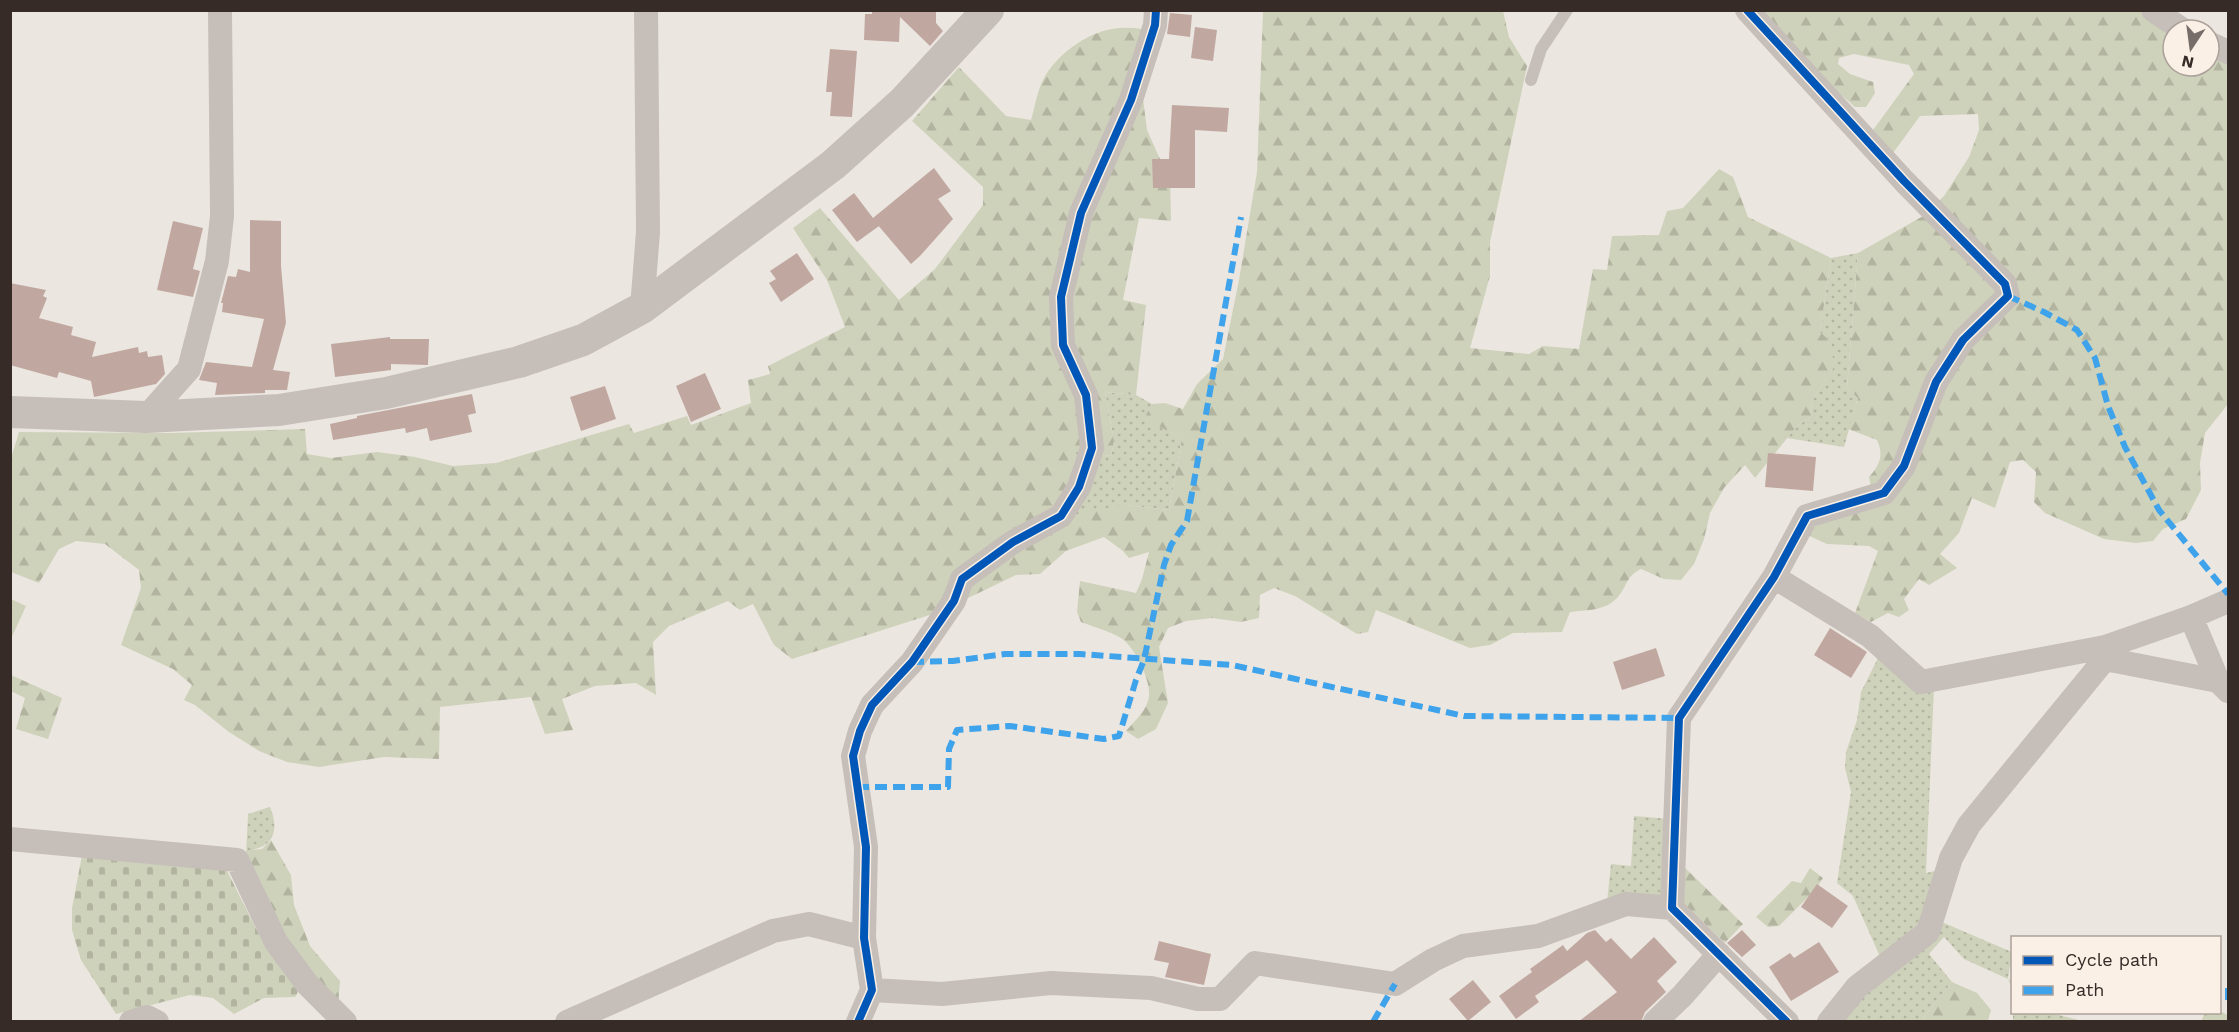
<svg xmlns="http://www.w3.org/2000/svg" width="2239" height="1032" viewBox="0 0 2239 1032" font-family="'Work Sans',sans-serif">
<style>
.grass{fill:url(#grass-dots)}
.forest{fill:url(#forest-firs)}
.cemetery{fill:url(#cemetery-stones)}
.building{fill:#c0a8a1}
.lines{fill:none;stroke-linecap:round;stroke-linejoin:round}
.service{stroke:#c5beb9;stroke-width:12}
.minor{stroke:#c5beb9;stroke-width:24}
.tertiary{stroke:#c5beb9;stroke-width:32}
.quiet{stroke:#3fa3eb;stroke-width:6;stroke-dasharray:12 6;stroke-linecap:butt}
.cycleway-casing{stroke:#faf0e6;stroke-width:11}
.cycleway{stroke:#0057b8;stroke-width:8}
</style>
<defs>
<pattern id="grass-dots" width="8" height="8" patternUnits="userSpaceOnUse" patternTransform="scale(1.5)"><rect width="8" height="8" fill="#ced2ba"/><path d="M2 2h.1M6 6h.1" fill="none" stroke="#b2b4a0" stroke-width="1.8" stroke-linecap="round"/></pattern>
<pattern id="forest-firs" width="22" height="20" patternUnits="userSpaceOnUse" patternTransform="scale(1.5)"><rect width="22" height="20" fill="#ced2ba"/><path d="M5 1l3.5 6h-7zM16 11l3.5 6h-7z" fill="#b2b4a0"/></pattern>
<pattern id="cemetery-stones" width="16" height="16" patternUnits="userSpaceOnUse" patternTransform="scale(1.5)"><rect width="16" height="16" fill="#ced2ba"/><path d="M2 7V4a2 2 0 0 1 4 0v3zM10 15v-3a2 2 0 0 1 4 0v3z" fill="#b2b4a0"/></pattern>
</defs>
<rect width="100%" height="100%" fill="#ece6e0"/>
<path class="grass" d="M1858,253L1847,388L1858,397L1844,447L1787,438L1797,426L1811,417L1812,401L1833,368L1820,332L1831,258Z
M1105,392L1136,395L1152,404L1145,419L1182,438L1169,510L1126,505L1069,523L1071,477L1076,451L1111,456L1114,441Z
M1879,656L1934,687L1926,873L1940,870L1925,930L1882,961L1853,896L1837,883L1851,792L1845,768L1846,752L1857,720L1861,692Z
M270,807C279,828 275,847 250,850L246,856L248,814Z
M1634,816L1670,819L1667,900L1607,902L1611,864L1631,866Z
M1937,920L2012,952L2008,979L2012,981V988L2008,979L1964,959L1944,937L1929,954L1952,982L1921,1021L1837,1022Z
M2013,1013H2051L2083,1021H2013Z"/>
<path class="forest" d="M1263,11H1503L1509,37L1527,66L1490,242V276L1470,348L1529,354L1543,346L1579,349L1593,269L1607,270L1612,236L1659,235L1667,211L1683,208L1719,169L1733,177L1748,217L1831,258L1820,332L1831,342L1834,367L1812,401L1811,417L1797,426L1755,478L1745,465L1724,488L1710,513L1704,539L1694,564L1681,580L1664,579L1641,569C1625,577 1628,586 1617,598C1605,611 1586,610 1570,612L1562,632L1513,633L1490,645L1470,648L1376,610L1368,632L1357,634L1295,596L1274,588L1260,595L1259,618L1241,622L1212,618L1186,621L1168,628L1159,647L1168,703L1156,729L1138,739L1126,731C1134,722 1148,709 1149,696C1151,680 1134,646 1121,638C1109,631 1094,627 1081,622L1077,612L1080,581L1136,593L1142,579L1149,552L1129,558L1123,551L1104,537L1066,551L1040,574L1016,575L939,612L792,659L774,645L753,604L740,610L728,601L669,626L653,642L656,695L636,683L595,686L562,699L573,730L545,734L531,697L440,707L439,759L384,757L319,767L287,762L259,751L229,732L195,705L184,700L192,685L173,669L121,645L141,588L139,570L105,544L76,541L59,549L39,583L11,572V458L19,432L170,433L305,429L307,454L331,458L377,452L415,457L453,466L496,463L629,424L634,433L687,416L691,425L751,403L748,380L770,374L768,366L845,327L827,280L793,228L820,208L899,300L935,269L983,205V187L912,121L959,67L1006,116L1031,120C1035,107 1037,92 1043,80C1055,56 1086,33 1112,29C1128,26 1143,29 1158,32L1142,91L1147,130L1159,157L1170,172L1171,221L1139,218L1123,300L1146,305L1136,395L1105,392L1114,441L1111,456L1076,452L1071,477L1069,523L1089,511L1126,505L1169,510L1182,438L1144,419L1152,404L1165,403L1183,409L1197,384L1223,359L1239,280L1257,172Z
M1761,11H2146L2173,31V66H2209V49L2228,57V404L2205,433L2200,463L2201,490L2186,519L2163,529L2153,541L2136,543L2104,539L2045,513L2034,502L2036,472L2023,460L2010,462L1995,508L1972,498L1959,533L1940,554L1957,568L1929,585L1919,579L1904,599L1909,610L1899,617L1888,613L1871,622L1855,613L1878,551L1869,546L1827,544L1803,533L1809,519L1873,500L1869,477C1880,465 1884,455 1877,440L1848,429L1858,398L1847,388L1858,253L1923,216L1944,196L1969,157L1979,130L1978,114L1920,116L1893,153L1873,130L1914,74L1909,65L1854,54L1839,58L1838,64L1850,74L1873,82L1875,93L1866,107H1855L1830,85Z
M11,599L26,606L11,639Z
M11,675L62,698L48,739L16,729L25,698L11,691Z
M271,840L291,875L294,905L310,946L340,981L338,1006L278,939L246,856L250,850L262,849Z
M1681,864L1743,924L1725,943L1683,903Z
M1810,868L1823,878L1816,889L1779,926L1768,927L1756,917L1792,881L1801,883Z
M1952,982L1977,993L1991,1010L1988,1021H1921Z
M2220,1011L2228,1015V1021H2201L2205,1013L2220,1012Z"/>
<path class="cemetery" d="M83,850L225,867L263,942L301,988L295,997L264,998L234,1014L213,998L190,995L116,1014L81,960L72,930V908Z"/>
<path class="building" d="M872,10H936V23L943,31L930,46L900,17L899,42L864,40L865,14H872Z
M1170,13L1192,15L1190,37L1167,34Z
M1195,27L1217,30L1213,61L1191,58Z
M830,49L857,51L852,117L830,116L832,92H826Z
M1172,105L1229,108L1227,132L1195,130V188H1153L1152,159H1169Z
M934,168L951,191L938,199L953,219L920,256L911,264L877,224L879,226L857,242L832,210L854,193L873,218Z
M250,220L281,221V266L286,323L273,370L290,372L287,390H265V393L215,395L217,383L199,380L206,362L252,367L264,319L222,312L223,303H221L228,276L236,277L238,269L250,272Z
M173,221L203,228L193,269L200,271L193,297L157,290Z
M797,253L814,279L781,302L769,283L776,279L770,271Z
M10,283L46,290L43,296L47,298L39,318L73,327L71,335L96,342L92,357L138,347L139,353L147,351L148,357L162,355L165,374L156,384L94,397L91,381L59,372L57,378L10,365Z
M390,337V339H429L428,365L391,364V370L335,377L331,344Z
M705,373L721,409L691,422L676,386Z
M605,386L616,419L581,431L570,397Z
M472,394L476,413L468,415L472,432L430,441L427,428L406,433L405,428L333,440L330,424L357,418V416Z
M1768,453L1816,457L1813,491L1765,487Z
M1830,628L1867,652L1851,678L1814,655Z
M1656,648L1665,676L1622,690L1613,662Z
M1817,884L1848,906L1832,928L1801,907Z
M1595,930L1606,942L1611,938L1631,959L1654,937L1677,962L1657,981L1666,992L1645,1012L1641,1022H1578L1617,992L1587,960L1535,996L1539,1002L1516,1019L1499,996L1532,972L1530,969L1563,945L1567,951L1587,933Z
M1742,930L1756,945L1742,957L1727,943Z
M1159,941L1211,954L1204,985L1165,977L1169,963L1154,960Z
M1819,942L1839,972L1791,1001L1769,967L1790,953L1794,958Z
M1473,980L1491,1002L1468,1021L1449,999Z"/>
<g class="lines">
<path class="service" d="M1531,80L1541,49L1567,10"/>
<path class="minor" d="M1747,10L1904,181L2005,284L2008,296L1963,340L1936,382L1904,466L1884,493L1807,516L1774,577L1679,718L1672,908L1787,1022
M2153,10L2183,30
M2209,43L2228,52
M642,308L648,232L646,10
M146,417L189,369L217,261L222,216L220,10
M1774,577L1870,636L1921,682L2105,647
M2191,617L2218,681
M2105,659L2218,681L2228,691
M10,839L237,860L276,942L307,984L345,1022
M872,990L942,994L1051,983L1151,988L1198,999H1220L1255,963L1395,984L1433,960L1463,946L1538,936L1626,904L1672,908
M131,1022L147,1017L157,1022
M567,1022L773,931L809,924L864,938
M858,1022L872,990L864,938L866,847L853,756L860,731L872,705L912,662L954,601L962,579L1013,542L1061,516L1079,487L1092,448L1086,395L1063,345L1061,297L1081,213L1131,100L1155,25L1156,10
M1655,1022L1682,996L1719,954
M1829,1022L1857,987L1928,932L1951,858L1969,825L2105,659V647L2191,617L2228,601"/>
<path class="tertiary" d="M10,412L146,417L279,410L386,393L519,362L583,340L642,308L833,165L902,103L988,10"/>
<path class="quiet" d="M2008,296L2044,312L2077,330L2095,358L2108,406L2125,447L2159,510L2228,594
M912,662L953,661L1005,654H1080L1232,665L1464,716L1679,718
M857,787H948L949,749L957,730L1010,726L1104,739L1119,736L1136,680L1144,660L1164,565L1171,545L1187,521L1241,217
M2228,988V1000
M1373,1022L1395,984"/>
<g class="cycleway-casing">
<path id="cycleway" d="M1747,10L1904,181L2005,284L2008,296L1963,340L1936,382L1904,466L1884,493L1807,516L1774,577L1679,718L1672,908L1787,1022
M858,1022L872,990L864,938L866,847L853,756L860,731L872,705L912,662L954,601L962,579L1013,542L1061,516L1079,487L1092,448L1086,395L1063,345L1061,297L1081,213L1131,100L1155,25L1156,10"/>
</g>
<use href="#cycleway" class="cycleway"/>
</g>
<rect width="2239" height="1032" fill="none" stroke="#362b27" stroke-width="24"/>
<rect x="2011" y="936" width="210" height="78" fill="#faf0e6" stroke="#aca19a" stroke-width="1.5"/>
<rect x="2023" y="956" width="30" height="9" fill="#0057b8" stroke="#aca19a" stroke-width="1.5"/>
<text x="2065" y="966" font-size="18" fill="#362b27">Cycle path</text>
<rect x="2023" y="986" width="30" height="9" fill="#3fa3eb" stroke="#aca19a" stroke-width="1.5"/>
<text x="2065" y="996" font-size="18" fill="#362b27">Path</text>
<g transform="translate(2191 48) rotate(193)"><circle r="28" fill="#faf0e6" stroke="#aca19a" stroke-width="1.5"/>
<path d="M0-4.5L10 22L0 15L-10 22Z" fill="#766c68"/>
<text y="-9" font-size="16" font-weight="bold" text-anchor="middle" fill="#362b27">N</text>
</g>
</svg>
